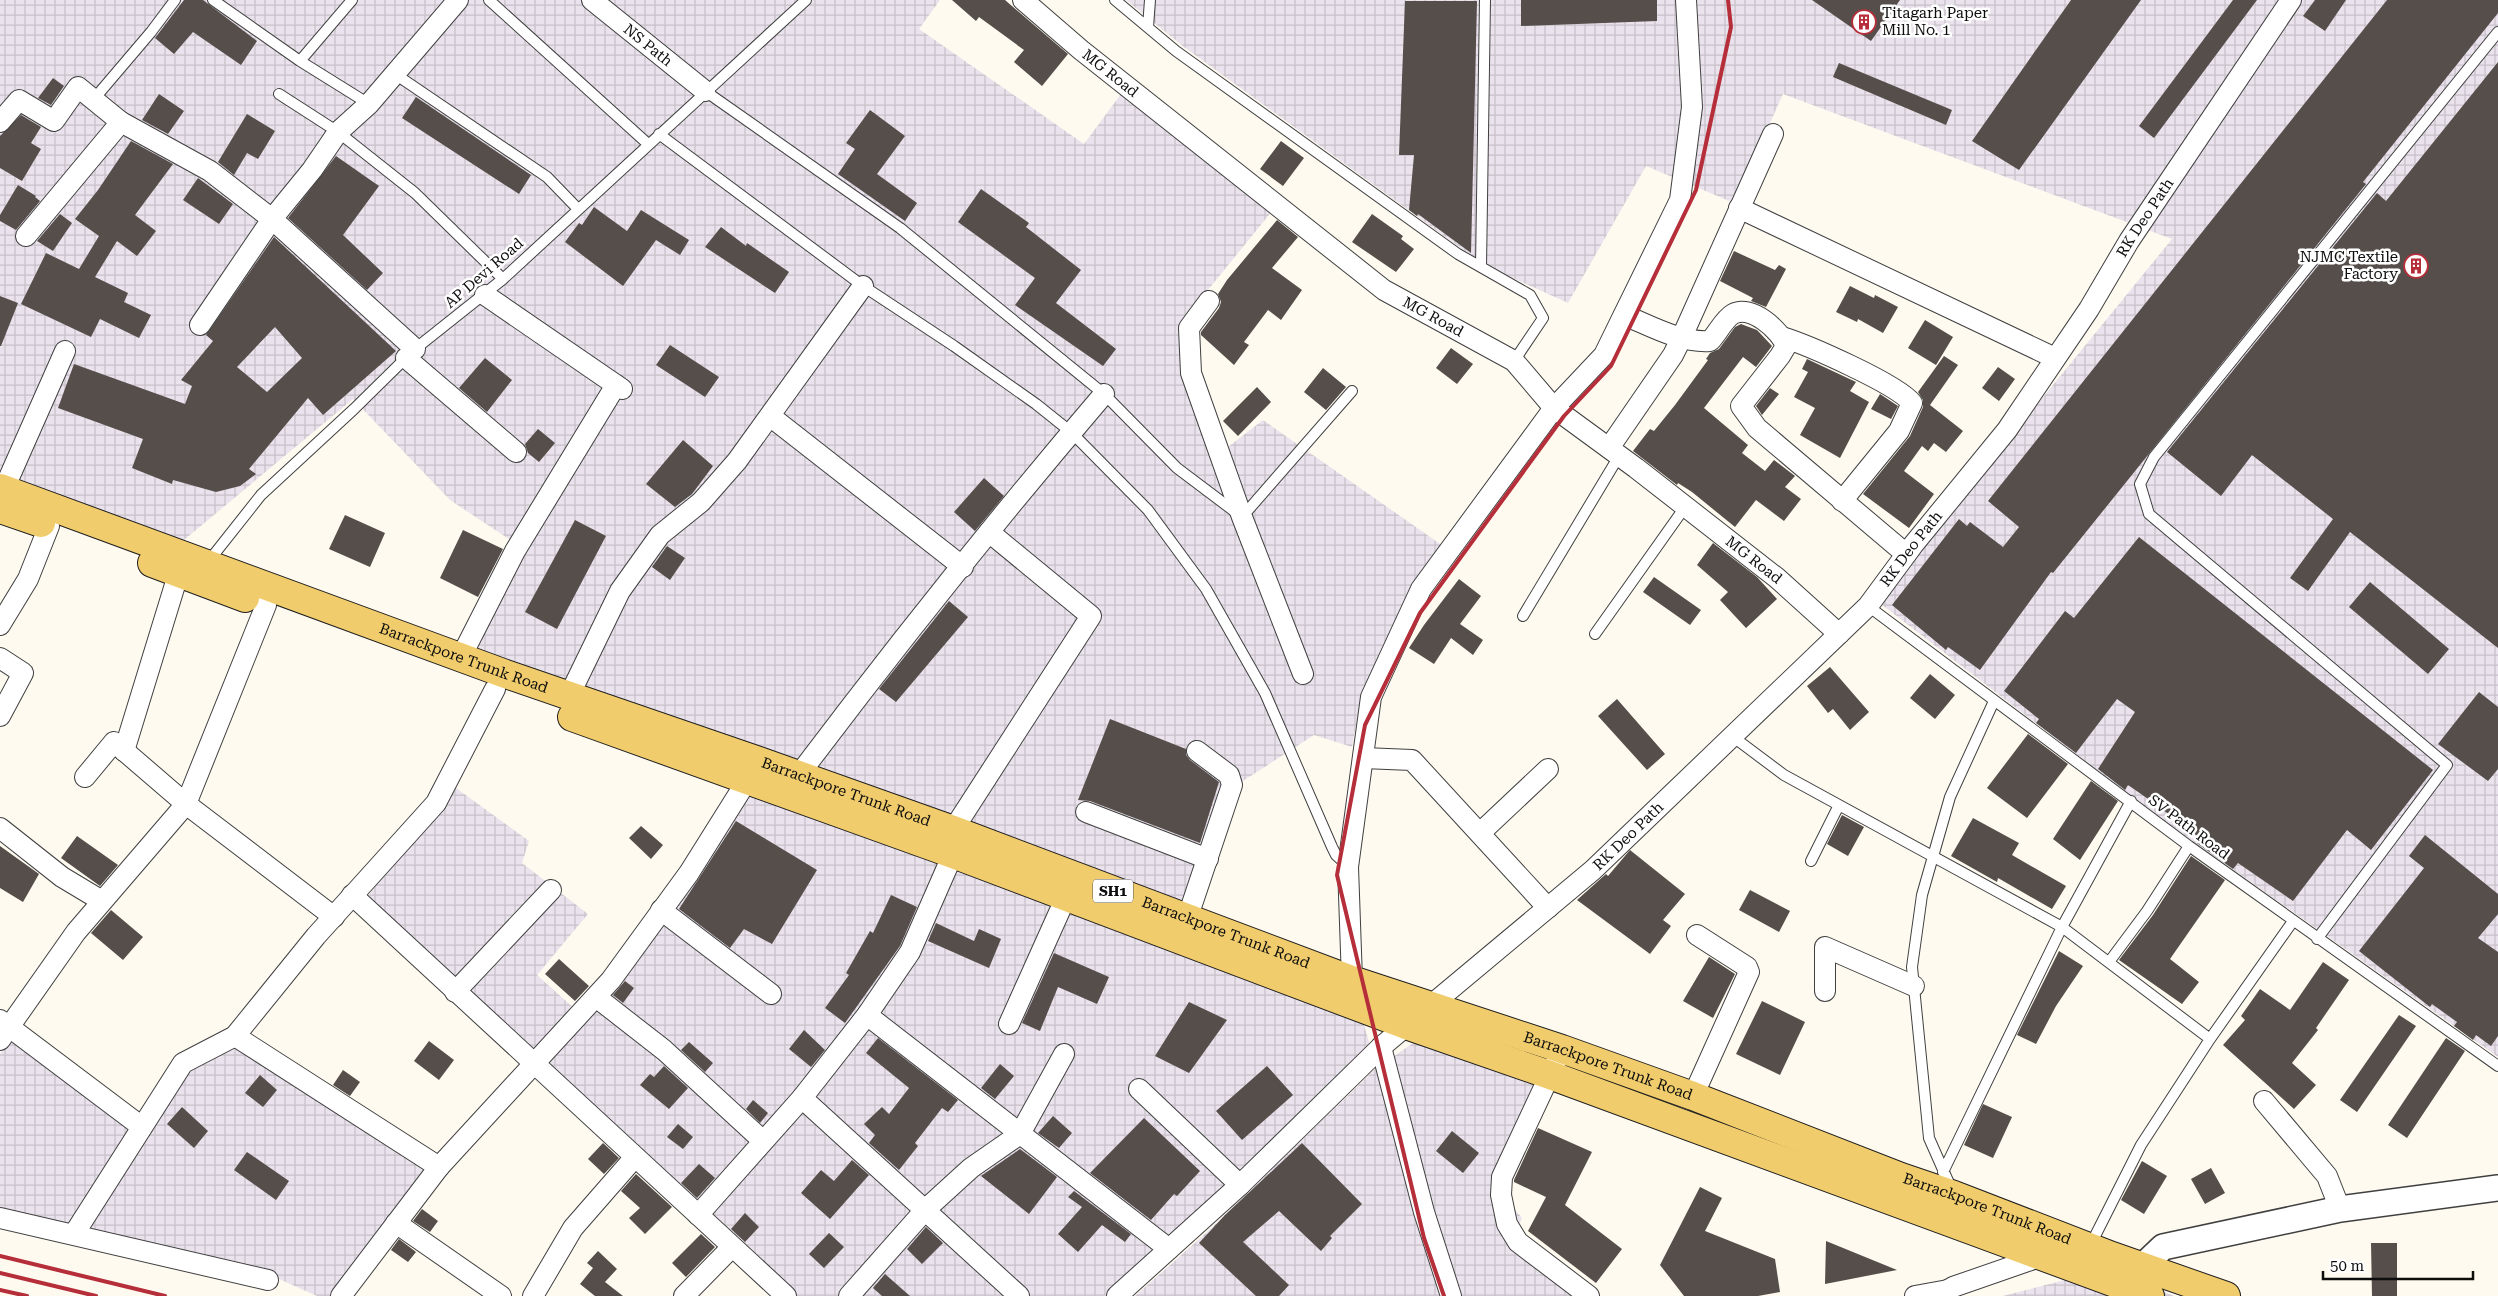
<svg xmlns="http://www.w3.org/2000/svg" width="2498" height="1296" viewBox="0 0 2498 1296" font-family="'Roboto Serif',serif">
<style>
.industrial{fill:url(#industrial-grid)}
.building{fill:#554e4a;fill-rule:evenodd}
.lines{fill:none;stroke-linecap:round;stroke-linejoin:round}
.service-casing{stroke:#404040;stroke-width:12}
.minor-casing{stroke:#404040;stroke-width:22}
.tertiary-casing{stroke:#404040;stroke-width:28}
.primary-casing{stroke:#1e1e1e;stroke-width:30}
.service{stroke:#fff;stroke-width:10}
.minor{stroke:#fff;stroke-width:20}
.tertiary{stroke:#fff;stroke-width:25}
.primary{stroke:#f0cc6d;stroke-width:28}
.rail{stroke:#b52e39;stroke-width:4}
.labels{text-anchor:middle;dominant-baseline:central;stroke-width:5;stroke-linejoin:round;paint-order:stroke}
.shield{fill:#fff;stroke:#565656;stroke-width:1}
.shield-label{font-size:14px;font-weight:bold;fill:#0d0d0d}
.poi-label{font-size:15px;fill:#0d0d0d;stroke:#fff;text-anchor:start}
.street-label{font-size:15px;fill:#0d0d0d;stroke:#fff}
</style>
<defs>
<pattern id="industrial-grid" width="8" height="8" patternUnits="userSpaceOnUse" patternTransform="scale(1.25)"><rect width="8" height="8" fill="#eae2ec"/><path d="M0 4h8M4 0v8" fill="none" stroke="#c8c1c9"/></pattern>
</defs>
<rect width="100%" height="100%" fill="#fefaef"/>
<path class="industrial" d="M0,0H940L919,29L1084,144L1121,94L1273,210L1181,323L1215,457L1263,420L1443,546L1362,691L1352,747L1314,735L1232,788L1189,913L468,652L518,545L450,500L353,399L178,545L0,481Z
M1126,0H2498V1057L2146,808L1877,601L2172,239L1783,94L1734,203L1646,166L1568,303L1484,265L1184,47Z
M761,773L948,845L906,954L701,1207L545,1064Z
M452,785L529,841L522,863L588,914L537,975L576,1010L537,1055L365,900Z
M961,848L1357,1003L1372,1051L1105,1296H795L706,1214L918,960Z
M1431,1031L1542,1068L1492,1181L1522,1218L1512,1243L1581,1296H1135L1206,1233L1375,1069Z
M10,1038L146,1134L189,1066L237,1042L430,1169L336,1296H317L270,1275L0,1212V1054Z
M2108,1269L2174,1296H2003Z"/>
<path class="building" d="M184,0H203L257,41L241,65L193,32L174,54L155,38Z
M952,0H1005L1068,54L1042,86L1014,62L1024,50L979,17L976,21Z
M1521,0H1657V21L1521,26Z
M1812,0H1900L1871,41Z
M2071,0H2141L2019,170L1972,141Z
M2233,0H2257L2154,138L2139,126Z
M2315,0H2346L2325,31L2303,16Z
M2387,0H2498V13L2363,182L2366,184L2053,573L2051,572L1980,670L1948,647L1946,650L1892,605L1959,519L1967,526L1970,522L2003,547L2019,527L1988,501Z
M1405,1H1477L1471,253L1418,214L1417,216L1409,210L1414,155H1399Z
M2498,62V648L2350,532L2308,591L2290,578L2333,519L2252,455L2221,496L2167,452L2377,193L2386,201Z
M1839,63L1952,110L1946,125L1833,77Z
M53,78L64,86L51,105L38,98Z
M159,94L184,111L168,134L142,120Z
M416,97L531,175L519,194L402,118Z
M870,110L905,136L877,174L917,203L905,221L838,174L855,149L846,143Z
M247,114L275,131L258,159L247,153L234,175L218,162Z
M21,115L41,127L31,143L41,149L22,181L0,168V136Z
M131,141L173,164L135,215L156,231L137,256L117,241L95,277L128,293L124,302L151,315L139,338L100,319L91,337L21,304L46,253L79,269L99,236L75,219L98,190Z
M1281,141L1304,158L1283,186L1260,169Z
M336,156L379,186L343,235L383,273L367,290L288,218Z
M198,178L233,204L219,224L183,200Z
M18,185L36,196L35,197L40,201L16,230L0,221V215Z
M981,189L1029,223L1026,227L1081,270L1056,303L1116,349L1103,366L1015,305L1035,278L958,222Z
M594,207L627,231L641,210L689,240L680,255L656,240L623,286L565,242L579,223L582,225Z
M60,214L72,223L53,251L37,241Z
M1372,214L1403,236L1401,239L1414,249L1396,272L1352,242Z
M1277,220L1298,237L1272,268L1302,290L1281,320L1268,310L1244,342L1249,345L1234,365L1201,335V332L1219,308L1221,302L1218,294L1227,280Z
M721,227L746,246L747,243L789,272L775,293L705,247Z
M274,237L396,351L323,415L308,398L249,469L256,474L240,486L216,492L173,480L172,484L132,468L143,439L58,408L74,364L185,404L192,386L181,380L213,341L206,335ZM275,327L302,358L267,392L237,367Z
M1734,251L1775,270L1779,265L1786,269L1766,307L1751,301L1753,298L1720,281Z
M1850,286L1874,298L1875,295L1898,307L1883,333L1858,319L1857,322L1836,312Z
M0,296L18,303L1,346H0Z
M1925,320L1953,337L1936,365L1908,348Z
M1741,324L1757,330L1772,346L1756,367L1743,357L1704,408L1748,445L1742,453L1765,471L1774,460L1795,476L1785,487L1801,499L1784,521L1756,500L1735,527L1692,492L1678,483L1677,485L1633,451L1650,429L1654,431L1675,405L1708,360L1706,359L1710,353L1719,349L1735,327Z
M670,345L719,377L705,397L656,365Z
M1451,348L1473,364L1457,384L1436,368Z
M1944,356L1958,365L1930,405L1963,431L1946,452L1934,443L1928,451L1922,446L1904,471L1934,494L1909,528L1863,494L1910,436L1923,407V400L1918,392Z
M485,358L512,380L487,412L459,388Z
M1807,359L1856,382L1850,391L1869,402L1840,458L1800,435L1815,408L1794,397L1808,372L1802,369Z
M1998,367L2015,379L1999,401L1982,388Z
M1323,368L1346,387L1326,410L1304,392Z
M1257,387L1271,402L1238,436L1223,421Z
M1770,388L1779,394L1762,415L1756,406Z
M1880,394L1898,406L1891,419L1871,409Z
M538,429L555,443L539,462L528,453L525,444Z
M683,440L713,466L692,494L675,507L646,484Z
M984,478L1004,496L975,531L954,512Z
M345,515L385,533L370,567L329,549Z
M575,520L606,536L557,629L525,612Z
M463,530L503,549L478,597L440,578Z
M2139,537L2433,770L2371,850L2347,830L2293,901L2238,863L2233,869L2197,843L2200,838L2154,803L2128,785L2125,790L2098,769L2135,712L2117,699L2076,753L2036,723L2039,719L2004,691L2065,611L2074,618Z
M1713,543L1757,577L1777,599L1746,628L1720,600L1728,592L1697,565Z
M667,546L685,558L670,580L652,567Z
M1654,577L1701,610L1690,625L1643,592Z
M1459,579L1481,596L1460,624L1483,640L1473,655L1451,638L1434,664L1409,648L1424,625Z
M2370,582L2449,649L2428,674L2349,607Z
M949,601L968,617L896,702L879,689Z
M1830,667L1869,712L1850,730L1833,709L1828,713L1807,686Z
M1930,674L1955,695L1935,719L1910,698Z
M2479,692L2498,707V769L2488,781L2438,744Z
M1617,699L1665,754L1647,770L1598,716Z
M1110,719L1186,749V755L1190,760L1219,782L1200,843L1090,801L1078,800Z
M2028,734L2068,764L2027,818L1987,788Z
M2091,781L2118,801L2080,860L2053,839Z
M1842,815L1864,827L1848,856L1827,844Z
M1973,818L2019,843L2012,855L2066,886L2052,909L1998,878L1997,882L1951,856Z
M736,821L817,870L772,944L744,929L730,948L679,909Z
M641,826L663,845L651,859L629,838Z
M2425,835L2498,894V914L2478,938L2498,952V1036L2491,1046L2476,1035L2473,1040L2454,1026L2457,1022L2432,1004L2430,1007L2359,951L2424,868L2409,856Z
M77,836L118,865L100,886L61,858Z
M0,846L39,874L23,902L0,888Z
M1630,850L1685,894L1663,920L1671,926L1650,954L1577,900L1606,874L1608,876Z
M2191,856L2225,880L2170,959L2199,982L2182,1004L2119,960L2153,915Z
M1750,890L1790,911L1779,932L1739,910Z
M891,895L917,907L900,946L845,1023L825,1008L849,975L846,973L870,931L873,933Z
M111,910L143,937L123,960L91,933Z
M936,923L974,941L979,929L1001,939L989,968L928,941Z
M2059,951L2083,966L2056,1006L2036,1044L2017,1035Z
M1054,953L1109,977L1097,1004L1058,987L1040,1031L1022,1023Z
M1709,957L1735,974L1713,1018L1683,1001Z
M559,959L589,986L575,1001L545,974Z
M2323,962L2349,980L2316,1028L2318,1030L2292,1063L2316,1085L2294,1109L2223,1045L2245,1020L2241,1016L2260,989L2290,1010Z
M625,981L634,988L623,1003L613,995Z
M1762,1001L1805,1022L1780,1075L1736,1054Z
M1189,1002L1227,1020L1189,1073L1155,1056Z
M2399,1015L2416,1026L2357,1112L2340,1100Z
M804,1030L825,1050L811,1067L789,1049Z
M878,1038L958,1100L948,1112L942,1108L915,1143L918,1146L899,1170L869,1143L875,1135L864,1124L882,1107L889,1114L909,1088L866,1053Z
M2446,1038L2465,1051L2407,1138L2388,1125Z
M429,1041L454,1060L439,1080L414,1061Z
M689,1042L713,1063L705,1072L681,1050Z
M1000,1064L1014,1076L995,1099L981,1088Z
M664,1066L688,1088L669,1109L640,1085L650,1074L654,1077Z
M1267,1066L1293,1095L1242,1140L1216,1111Z
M343,1070L360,1082L350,1096L333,1085Z
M260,1075L277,1090L263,1107L245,1093Z
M753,1100L768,1113L760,1123L746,1109Z
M1983,1104L2012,1117L1993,1158L1964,1145Z
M182,1107L208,1131L194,1148L167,1124Z
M1053,1116L1072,1133L1059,1148L1038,1133Z
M1144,1118L1200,1171L1177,1196L1174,1194L1151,1220L1090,1173Z
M678,1124L693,1137L683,1149L667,1137Z
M1538,1128L1592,1152L1565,1205L1622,1249L1596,1283L1528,1231L1546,1197L1514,1182V1180Z
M1452,1131L1479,1153L1463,1173L1436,1151Z
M603,1143L619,1158L604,1174L588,1159Z
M1302,1143L1362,1204L1330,1236L1332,1238L1321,1251L1279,1211L1243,1242L1289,1285L1279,1296H1256L1199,1243L1225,1215Z
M1020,1149L1057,1177L1029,1214L981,1176Z
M247,1152L289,1181L276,1200L234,1170Z
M852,1160L869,1175L830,1219L801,1193L821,1170L834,1181Z
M2142,1161L2167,1176L2144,1214L2121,1200Z
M699,1164L715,1178L697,1198L681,1183Z
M2211,1168L2225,1193L2205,1204L2191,1179Z
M636,1174L672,1207L645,1234L629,1218L640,1208L621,1191Z
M1700,1187L1722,1198L1705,1231L1775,1259L1780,1292L1758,1296H1684L1660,1265Z
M1074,1191L1131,1234L1125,1242L1102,1225L1078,1252L1058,1234L1082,1207L1068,1197Z
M422,1209L438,1221L430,1232L413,1221Z
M745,1213L759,1227L745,1242L731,1229Z
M926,1227L943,1243L922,1264L907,1249Z
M829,1233L844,1247L824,1268L809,1254Z
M701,1234L715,1247L686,1277L672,1263Z
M399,1239L416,1252L408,1262L391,1250Z
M1826,1241L1897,1270L1825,1284Z
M2371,1243H2397V1296H2372Z
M598,1251L617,1269L605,1282L623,1296H595L580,1284L593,1268L587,1263Z
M885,1274L910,1296H882L873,1288Z"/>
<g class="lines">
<g class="service-casing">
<path id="service" d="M213,0L300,61L369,104
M489,0L648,144
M1115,0L1176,51L1458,254L1530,295L1543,318L1514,361
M1148,27L1150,0
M300,61L352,0
M395,74L547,177L578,209
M705,91L900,228L1104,394L1177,468L1242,517L1352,391
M279,94L338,132L415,193L503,279
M94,99L151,32L175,0
M659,134L863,286L954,346L1036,404L1071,432L1148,510L1206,589L1265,693L1332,847L1336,855L1348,866
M1481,267L1485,0
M208,562L261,495L354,409L415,349L503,279L806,0
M1868,606L2189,846L2498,1066
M1523,616L1619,456
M1595,634L1685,507
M1732,736L1784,775L2062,927L2210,1039
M1811,861L1839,805
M2317,939L2447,765L2149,514L2140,484L2154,457L2498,32
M2109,962L2147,911L2189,846
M1943,1172L2062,927L2131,801
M1952,1190L1929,1138L1912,967L1922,895L1950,797L1994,701
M2090,1246L2141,1145L2210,1039L2293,921"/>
</g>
<g class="minor-casing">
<g id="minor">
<path id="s1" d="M592,0L705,91"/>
<path id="s2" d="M1023,0L1081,50L1384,290L1514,361L1554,408L1636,468L1777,578L1839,634"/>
<path d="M0,122L19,100L54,121L78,87L121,122L26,236"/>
<path d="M121,122L210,171L272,219L415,349"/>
<path d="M1739,208L2055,358"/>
<path d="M485,295L622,389"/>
<path d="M1209,301L1189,328L1191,373L1242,517L1303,674"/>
<path d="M1624,315C1651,326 1680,343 1710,341C1717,334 1724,319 1733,314C1751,304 1780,330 1786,346L1780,356L1741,406L1757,428L1906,554"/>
<path d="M200,325L272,219L312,170L338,132L369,104L458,0"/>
<path d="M1782,337C1808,345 1897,384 1912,403L1899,431L1842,501"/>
<path d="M406,358L516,452"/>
<path d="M770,416L963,567"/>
<path d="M1609,448L1673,355L1681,339L1773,134"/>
<path d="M0,498L65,351"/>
<path d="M0,625L28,579L49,526"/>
<path d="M461,657L515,551L616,385"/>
<path d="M0,658L23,673L0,716"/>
<path d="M569,696L620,591L660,535L701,502L737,461L863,286"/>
<path d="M124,751L182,562"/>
<path d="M1363,758L1412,760L1548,908"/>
<path d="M798,776C896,646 998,518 1104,394"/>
<path d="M85,777L114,742L186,804L334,917"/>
<path d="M1086,812L1208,859"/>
<path d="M0,828L62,877L102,901"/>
<path d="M953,830L1091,616L989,532"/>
<path d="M1480,833L1548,769"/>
<path d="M352,895L786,1296"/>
<path d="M661,910L771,994"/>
<path d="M1187,919L1232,785L1229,775L1197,751"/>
<path d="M1352,980L1348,867L1371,697L1421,589L1554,408L1604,355L1680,200L1692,107L1686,0"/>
<path d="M1825,991V947L1914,986"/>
<path d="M455,992L551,890"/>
<path d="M596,997L664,1050L763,1141"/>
<path d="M867,1015L1169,1249"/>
<path d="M0,1020L142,1127"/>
<path d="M1009,1024L1066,897"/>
<path d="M235,1036L439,1167"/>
<path d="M0,1040L76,932L186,804L266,605"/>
<path d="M1381,1047L1424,1212L1451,1296"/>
<path d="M1562,1049L1502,1177L1501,1195L1507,1224L1518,1242L1589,1296"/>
<path d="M1139,1089L1240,1185"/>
<path d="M1693,1096L1749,972L1747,967L1697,935"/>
<path d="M802,1098L1019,1296"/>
<path d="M2264,1101L2327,1176L2340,1209"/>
<path d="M698,1215L802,1098L867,1015L910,952L953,854"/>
<path d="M0,1218L268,1280"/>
<path d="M396,1223L501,1296"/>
<path d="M74,1234L183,1063L235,1036L316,936L436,803L495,689"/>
<path d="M341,1296L439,1167L611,980L689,873L748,779"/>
<path d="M533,1296L573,1228L635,1157"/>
<path d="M684,1296L732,1247"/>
<path d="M849,1296L926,1209L971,1168L1020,1134L1064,1054"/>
<path id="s3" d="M1117,1296L1240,1185L1381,1047L1593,870L1868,606L1913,545L2007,430L2089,309L2129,241L2291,0"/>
<path d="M1915,1296L1948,1290"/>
<path d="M1947,1296L1948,1290L1953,1287L2042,1256"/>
</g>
</g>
<g class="tertiary-casing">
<path id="tertiary" d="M2142,1267L2163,1247L2340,1209L2498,1188"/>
</g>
<g class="primary-casing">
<g id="primary">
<path id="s4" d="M0,488L503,673L759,761L953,830L1352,980L1562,1049L1693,1096L1901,1177L1954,1195L2112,1256L2226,1296"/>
<path d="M0,509L41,523"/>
<path d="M152,563L245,598"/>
<path d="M572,717L953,854L1406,1025L1550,1075L2150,1296"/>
</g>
</g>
<use href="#service" class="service"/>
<use href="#minor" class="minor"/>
<use href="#tertiary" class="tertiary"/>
<use href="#primary" class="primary"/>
<path class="rail" d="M0,1256L165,1296
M0,1273L96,1296
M0,1290L27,1296
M1444,1296L1424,1238L1337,875L1365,725L1420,613L1564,416L1611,366L1696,190L1731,27L1728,0"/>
</g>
<defs>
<g id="building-ring" transform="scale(1.25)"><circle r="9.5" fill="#fff" stroke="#b52e39" stroke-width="1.5"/><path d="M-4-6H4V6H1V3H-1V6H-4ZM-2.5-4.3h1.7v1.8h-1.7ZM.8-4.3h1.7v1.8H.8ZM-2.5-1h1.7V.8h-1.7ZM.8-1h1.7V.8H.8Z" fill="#b52e39"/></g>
</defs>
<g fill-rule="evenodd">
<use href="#building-ring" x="1864" y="22"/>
<use href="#building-ring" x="2416" y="266"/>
</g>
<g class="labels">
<rect class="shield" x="1093" y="879.5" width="40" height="23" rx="4"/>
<g class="shield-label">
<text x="1113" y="891">SH1</text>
</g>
<g class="poi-label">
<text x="1882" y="13">Titagarh Paper<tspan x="1882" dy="17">Mill No. 1</tspan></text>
<text x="2398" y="257" text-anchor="end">NJMC Textile<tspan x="2398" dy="17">Factory</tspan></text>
</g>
<g class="street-label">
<text stroke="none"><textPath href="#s1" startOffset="72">NS Path</textPath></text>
<text stroke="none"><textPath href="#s2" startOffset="114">MG Road</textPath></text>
<text stroke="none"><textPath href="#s3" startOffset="1498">RK Deo Path</textPath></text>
<text transform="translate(484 273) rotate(-41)">AP Devi Road</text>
<text stroke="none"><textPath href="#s2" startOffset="519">MG Road</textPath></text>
<text stroke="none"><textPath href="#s3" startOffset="1092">RK Deo Path</textPath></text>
<text stroke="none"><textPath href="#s2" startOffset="924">MG Road</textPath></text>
<text stroke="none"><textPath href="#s4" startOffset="494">Barrackpore Trunk Road</textPath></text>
<text stroke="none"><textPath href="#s4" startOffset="899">Barrackpore Trunk Road</textPath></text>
<text transform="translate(2189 827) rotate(37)">SV Path Road</text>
<text stroke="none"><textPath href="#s3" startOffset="688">RK Deo Path</textPath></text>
<text stroke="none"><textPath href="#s4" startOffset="1304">Barrackpore Trunk Road</textPath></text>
<text stroke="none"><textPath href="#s4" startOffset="1709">Barrackpore Trunk Road</textPath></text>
<text stroke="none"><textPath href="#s4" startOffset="2114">Barrackpore Trunk Road</textPath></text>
</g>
</g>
<path d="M2323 1271v8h150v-8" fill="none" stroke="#0d0d0d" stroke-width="2.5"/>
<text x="2330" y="1271" font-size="15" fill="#0d0d0d" stroke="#ffffff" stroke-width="4" paint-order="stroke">50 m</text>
</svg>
